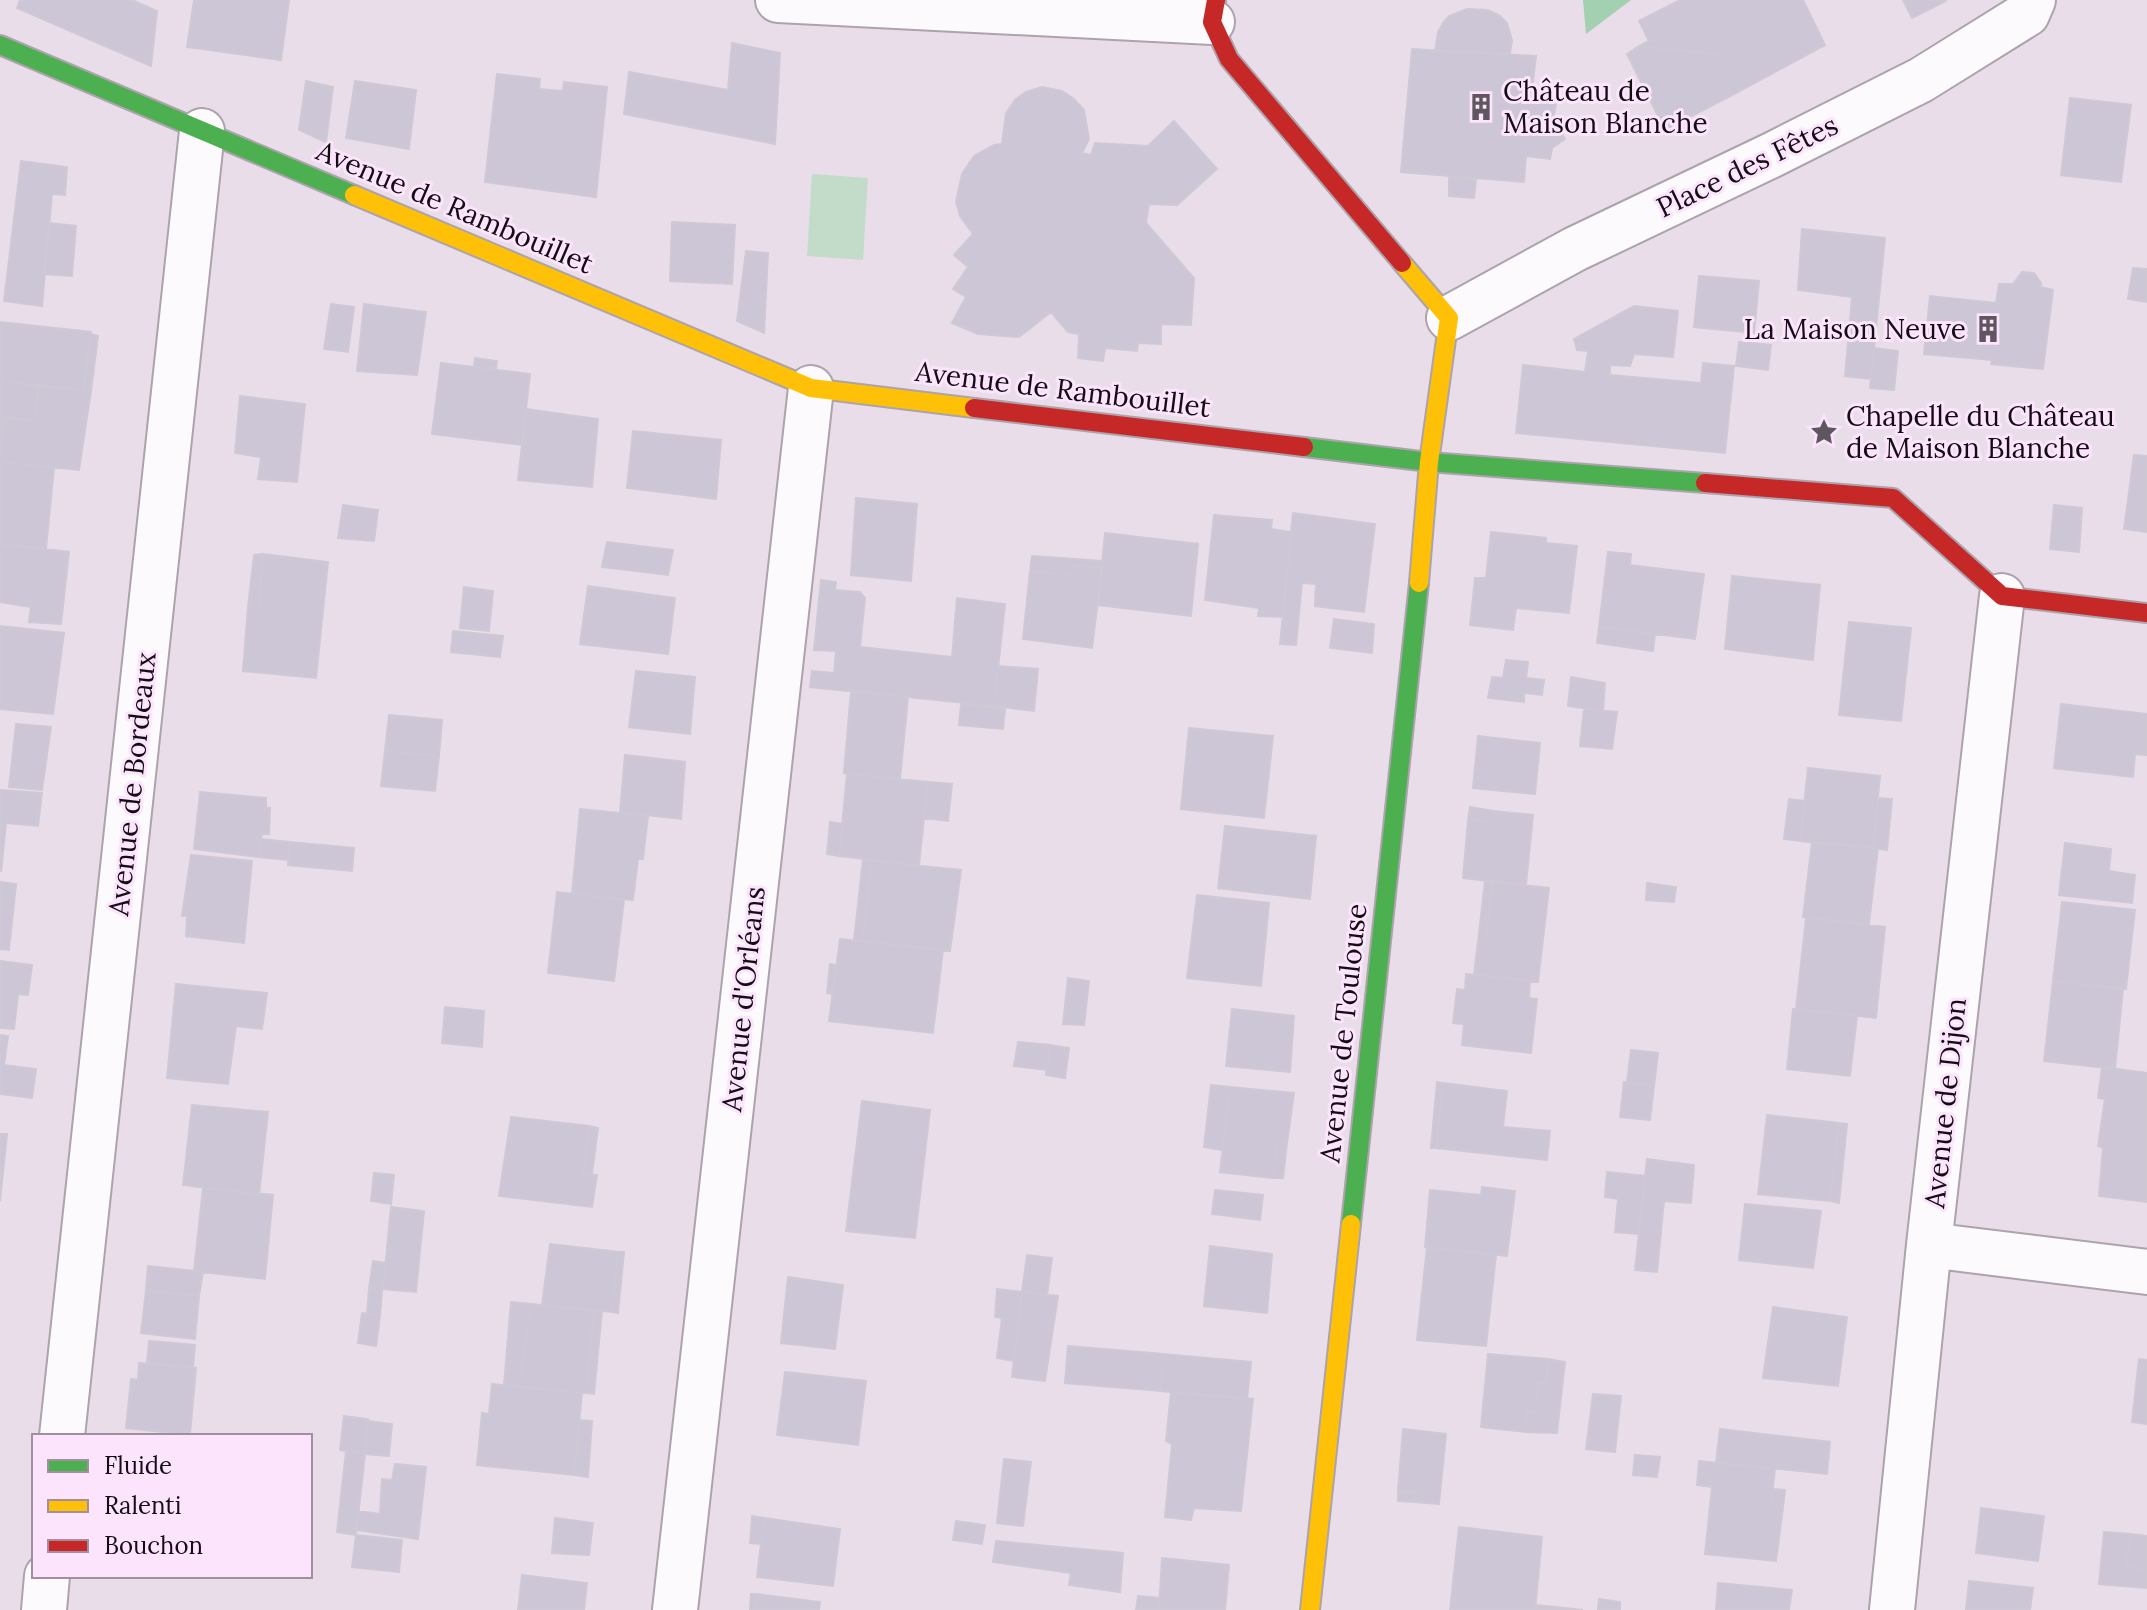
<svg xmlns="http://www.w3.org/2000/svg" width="2147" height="1610" viewBox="0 0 2147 1610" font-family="Lora,serif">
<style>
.green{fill:#c3dcca}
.forest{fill:#a4d0b2}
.building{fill:#ccc6d6;stroke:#cec9d5;stroke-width:2}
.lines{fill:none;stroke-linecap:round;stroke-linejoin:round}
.street-casing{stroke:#aca3ac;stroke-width:48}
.fast-casing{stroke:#aca3ac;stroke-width:22}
.slow-casing{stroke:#aca3ac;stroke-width:22}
.jam-casing{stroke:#aca3ac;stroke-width:22}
.street{stroke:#fcfafc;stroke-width:44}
.fast{stroke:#4caf50;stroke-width:18}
.slow{stroke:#ffc107;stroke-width:18}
.jam{stroke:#c62828;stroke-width:18}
.labels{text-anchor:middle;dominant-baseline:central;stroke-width:6;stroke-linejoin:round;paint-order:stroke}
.poi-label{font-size:28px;fill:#140d14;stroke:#fce5fc;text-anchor:start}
.street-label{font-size:28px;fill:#140d14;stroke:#fce5fc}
</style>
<rect width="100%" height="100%" fill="#eaddea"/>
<path class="green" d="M812,174L868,178L863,260L807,256Z"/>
<path class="forest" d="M1583,0H1631L1586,34Z"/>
<path class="building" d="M20,0H132L157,11L151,66L17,8Z
M194,0H289L281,60L187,47Z
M1680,0H1803L1825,45L1740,91L1722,55L1639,46L1649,41L1639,21Z
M1903,0H1946V1L1912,18Z
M1467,9L1488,10L1499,15L1507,23L1512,40L1510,54L1435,51L1438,32L1443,23L1449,16Z
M732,43L780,53L775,144L624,114L629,72L728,90Z
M1639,46L1722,55L1740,91L1665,130L1627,54Z
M1412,49L1536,56L1532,90L1558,94L1553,120L1565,139L1552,148L1550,159L1526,156L1524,182L1401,172Z
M497,74L540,79L539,89L563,91L564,82L607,87L596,197L485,182Z
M306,81L333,87L326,142L299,130Z
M355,81L416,90L409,149L346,138Z
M1042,87L1062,91L1074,99L1084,110L1089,139L1082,153L1091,155L1095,143L1148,146L1174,121L1217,169L1177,205L1149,204L1146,223L1194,278L1191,325L1161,324V344L1138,343L1137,351L1105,348L1103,361L1078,358L1079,334L1068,332L1051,312L1019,337L978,334L952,323L966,297L953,289L968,267L954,255L973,234L960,216L956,202L962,174L974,156L994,145L1002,144L1006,113L1015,100L1026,92Z
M2070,98L2131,105L2121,182L2061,175Z
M21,161L67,167L65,195L52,194L42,306L4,301Z
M1449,177L1476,180L1474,198L1449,196Z
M672,222L735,225L732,284L670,281Z
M49,223L76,226L72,276L44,274Z
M1802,229L1885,238L1871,379L1845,376L1852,297L1798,290Z
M746,251L768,253L764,333L737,321Z
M2133,268L2147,269V302L2128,299Z
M2022,272L2034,273L2041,283V287L2053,290L2043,369L1991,364L1992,360L1924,354L1930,296L1996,303L1999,284H2013Z
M1699,276L1759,281L1754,333L1694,327Z
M331,304L354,307L348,352L324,349Z
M364,304L426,312L417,375L357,371Z
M1634,306L1678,311L1673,357L1634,354L1630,366L1610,365V375L1701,383L1703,363L1734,366L1725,453L1516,433L1523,365L1585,372L1588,351L1577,350L1574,339Z
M0,322L91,332L84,390L0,381Z
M90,334L98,336L91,391L84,390Z
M1739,342L1771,345L1768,370L1736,366Z
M1874,348L1898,351L1894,390L1870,388Z
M475,358L497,361L496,369L474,367Z
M441,363L530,374L522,445L432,434Z
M0,381L39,386L34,420L0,417Z
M39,386L91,391L79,470L0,462L4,418L34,420Z
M240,396L305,404L297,482L258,479L261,457L235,453Z
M526,409L598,419L592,487L518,480Z
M0,417L4,418L0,455Z
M633,431L721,440L716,499L627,488Z
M2134,455L2147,456V532L2124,529Z
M0,462L54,468L46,549L0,544Z
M856,498L917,504L911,581L851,575Z
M343,505L378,510L374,541L338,538Z
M2054,505L2082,508L2079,552L2050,549Z
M1293,513L1375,524L1364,612L1315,606L1316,584L1302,583L1296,645L1280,644Z
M1214,515L1272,520L1271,529L1291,532L1283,617L1258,616L1259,608L1205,600Z
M1491,532L1546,538V543L1577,546L1569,613L1516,608L1513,630L1470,625L1475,578H1486Z
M1105,533L1198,544L1191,616L1098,605Z
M607,542L673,550L668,575L602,567Z
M0,544L69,552L61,624L29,622L31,607L0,602Z
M1608,552L1631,554L1630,565L1704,574L1695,639L1599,627Z
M263,554L259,608L248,607L254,555Z
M263,554L328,562L316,678L243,671L248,607L259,608Z
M1032,556L1102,561V568L1073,565L1071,575L1030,571Z
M1073,565L1102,568L1092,648L1023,639L1030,571L1071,575Z
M1732,576L1820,585L1813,660L1725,649Z
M821,580L836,582L835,590L860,592L865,598L860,647L952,657L957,598L1005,604L994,706L810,687L812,671L834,673L836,651L814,650Z
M588,586L675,598L668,654L580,644Z
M464,587L493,591L489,631L460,628Z
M1334,619L1374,624L1372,653L1330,648Z
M1849,622L1911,628L1901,721L1839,715Z
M0,626L64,633L53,714L0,709Z
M1599,627L1655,634L1653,651L1597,643Z
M453,631L503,636L500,657L451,652Z
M1506,660L1528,662L1526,678L1544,680L1542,695L1524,693V702L1488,698L1492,677L1503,678Z
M998,666L1038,669L1034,711L994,706Z
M636,671L695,677L690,734L629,727Z
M1571,677L1605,683L1603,711L1568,706Z
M851,690L908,697L900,779L844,773Z
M961,704L1005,709L1003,729L959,725Z
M2061,704L2147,714V755L2135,754L2133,777L2054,768Z
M1584,709L1617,712L1612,749L1580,746Z
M389,715L442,720L439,756L385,751Z
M16,724L51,727L42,790L9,787Z
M1189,728L1273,736L1264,818L1181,809Z
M1478,736L1540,743L1535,794L1473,788Z
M385,751L439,756L435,791L381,786Z
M625,755L685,762L681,819L620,812Z
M1808,768L1880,776L1873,848L1800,841Z
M847,774L928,782L919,865L839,856Z
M928,782L952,784L948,821L924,818Z
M0,790L42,793L38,826L6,823L1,872Z
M200,792L266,798V808H270L269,834H262L259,857L194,849Z
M1878,798L1892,799L1887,850L1873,848Z
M1789,799L1805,801L1800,841L1784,839Z
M1470,807L1494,811L1493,822L1468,820Z
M580,809L648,816L643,859H638L633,900L572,894Z
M1494,811L1533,815L1526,885L1463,878L1468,820L1493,822Z
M830,822L843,824L839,856L827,854Z
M1225,826L1316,836L1310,899L1218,888Z
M261,839L289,842L288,860L259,857Z
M289,842L354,848L352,871L288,865Z
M1812,842L1878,848L1869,924L1803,917Z
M2065,843L2111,849L2109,871L2135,875L2132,903L2059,895Z
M191,855L252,861L244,943L186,936L187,916H182Z
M863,859L871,861L863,941L854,940Z
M871,861L961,870L950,951L863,941Z
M1485,881L1492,882L1486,943L1478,942Z
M0,882L16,884L9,950L0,949Z
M1492,882L1549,888L1538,982L1474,974L1478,942L1486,943Z
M1647,883L1676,887L1674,902L1646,900Z
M557,892L624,900L614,981L548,973Z
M1197,895L1269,903L1261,986L1187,978Z
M2062,902L2135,910L2126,989L2053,981Z
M1806,918L1885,927L1876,1018L1796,1009Z
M840,939L943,950L933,1033L829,1021Z
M0,961L32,965L28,995L18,994L14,1029L0,1028Z
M830,964L836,965L832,994L827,993Z
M1466,974L1530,981L1529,998L1537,999L1531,1053L1462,1045L1464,1024L1453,1023L1457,989L1465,990Z
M1068,978L1089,981L1084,1025L1063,1024Z
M2053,981L2123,989L2115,1069L2044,1061Z
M176,984L267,993L262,1029L236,1026L228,1084L167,1078Z
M445,1007L484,1011L482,1047L442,1043Z
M1232,1009L1294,1016L1290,1072L1226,1066Z
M1793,1009L1857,1016L1850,1076L1787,1069Z
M0,1035L8,1036L4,1065L36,1069L32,1098L0,1094Z
M1018,1042L1050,1045L1047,1070L1014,1066Z
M1050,1045L1069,1048L1065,1078L1046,1075Z
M1631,1050L1658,1053L1654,1086L1627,1082Z
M2102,1067L2147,1073V1202L2099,1196L2103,1148L2098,1146L2105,1099L2098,1098Z
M1437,1082L1443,1083L1436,1148H1431Z
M1624,1082L1654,1086L1650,1120L1620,1117Z
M1443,1083L1507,1091L1503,1127L1550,1131L1547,1160L1436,1148Z
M1211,1085L1230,1087L1222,1150L1204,1147Z
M1230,1087L1294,1093L1287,1143L1277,1142L1273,1178L1220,1172Z
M862,1101L930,1110L915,1238L846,1231Z
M192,1105L268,1112L259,1195L183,1185Z
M1767,1115L1839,1123L1830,1201L1758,1194Z
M511,1117L589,1126L583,1174L597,1175L592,1207L499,1196Z
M1839,1123L1847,1124L1839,1203L1830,1201Z
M589,1126L598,1128L592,1174H583Z
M0,1134H7L0,1201Z
M1277,1142L1287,1143L1283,1178H1273Z
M1647,1159L1694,1165L1691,1203L1664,1201L1657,1272L1635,1270Z
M1607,1172L1645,1176L1638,1234L1615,1232L1618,1199L1605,1197Z
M374,1173L394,1175L391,1204L371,1201Z
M1482,1187L1515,1191L1507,1256L1425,1247L1430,1190L1481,1195Z
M203,1188L273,1195L265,1279L194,1271Z
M1215,1190L1263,1195L1260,1220L1212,1214Z
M1745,1204L1821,1211L1813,1268L1739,1260Z
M391,1207L424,1211L416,1292L383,1289Z
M550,1244L618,1252L612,1312L542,1305Z
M1210,1246L1272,1254L1267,1313L1204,1306Z
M1427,1247L1496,1255L1486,1346L1417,1340Z
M618,1252H624L618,1313L612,1312Z
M1027,1255L1052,1258L1047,1295L1022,1292Z
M373,1261L386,1263L382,1292L369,1289Z
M148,1266L203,1272L199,1296L146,1291Z
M788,1277L843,1285L835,1349L781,1343Z
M369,1289L382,1292L380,1316L367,1314Z
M997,1289L1022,1292L1014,1361L997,1358L1002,1318L995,1317Z
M146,1291L199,1296L195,1339L141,1333Z
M1022,1292L1058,1296L1045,1381L1012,1377Z
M511,1302L531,1304L519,1387L504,1385Z
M531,1304L594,1311L586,1393L519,1387Z
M1773,1307L1847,1317L1838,1386L1763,1378Z
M594,1311H602L594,1394L586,1393Z
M362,1313L380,1316L376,1346L358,1343Z
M149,1341L195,1345L193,1368L147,1363Z
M1068,1346L1163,1354L1161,1391L1065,1383Z
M1163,1354L1251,1362L1247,1399L1161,1391Z
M1488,1354L1548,1359L1546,1383H1538L1535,1412L1527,1411L1526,1432L1481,1427Z
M1548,1359L1565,1362L1557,1433L1526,1432L1527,1411L1535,1412L1538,1383H1546Z
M2139,1359L2147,1360V1368L2138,1367Z
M139,1363L196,1368L190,1435L126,1428L131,1379L138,1380Z
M2138,1367L2147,1368V1424L2132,1422Z
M785,1372L866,1381L858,1445L777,1435Z
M492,1384L582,1393L574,1475L477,1465L482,1413L489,1414Z
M1171,1392L1253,1399L1241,1511L1194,1508L1191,1520L1165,1517L1172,1444L1166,1441Z
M1593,1394L1621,1396L1615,1452L1586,1449Z
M344,1416L368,1419L365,1454L340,1450Z
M579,1420L592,1421L588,1477L574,1475Z
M368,1421L392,1424L389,1456L365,1454Z
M1403,1429L1446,1434L1439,1504L1415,1502L1416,1493L1398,1491Z
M1720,1429L1830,1442L1827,1474L1716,1462Z
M162,1432L190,1435L202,1436H161Z
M346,1451L365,1454L356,1535L337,1532Z
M1635,1455L1660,1457L1657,1477L1633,1475Z
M1004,1459L1031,1462L1023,1526L997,1523Z
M1699,1461L1775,1469L1771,1505L1783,1507L1776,1561L1705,1554L1712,1487L1697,1485Z
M395,1464L426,1467L418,1539L356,1530L358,1511L380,1514L382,1479L392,1480Z
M1773,1489L1785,1490L1783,1507L1771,1505Z
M1398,1491L1416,1493L1415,1502L1398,1501Z
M1981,1508L2044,1516L2038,1561L1976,1553Z
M752,1516L764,1518L761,1544L750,1543Z
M555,1518L593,1523L589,1555L552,1553Z
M764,1518L840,1529L833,1586L757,1577Z
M956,1521L985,1525L982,1544L953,1540Z
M1459,1527L1542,1537L1535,1610H1450Z
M2104,1532L2130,1534L2127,1567L2147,1569V1588L2099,1584Z
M2130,1534L2147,1536V1569L2127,1567Z
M356,1535L402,1540L399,1572L352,1567Z
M996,1541L1123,1553L1120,1592L1069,1585L1071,1573L993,1562Z
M1162,1558L1229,1565L1225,1610H1159Z
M522,1575L587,1583L584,1610H518Z
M1969,1581L2033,1588L2030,1610H1966Z
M1718,1583L1792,1590L1789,1610H1716Z
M751,1594H757L755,1610H750Z
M757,1594L820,1602L819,1610H755Z
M1138,1596L1160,1598L1159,1610H1136Z
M1599,1599L1620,1602V1610H1598Z
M1535,1605L1583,1610H1535Z"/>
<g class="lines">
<g class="street-casing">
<path id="street" d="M778,0L1212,22
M1449,318L1575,249L1774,154L1921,80L2027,14L2033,0
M1929,1245L2147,1272
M62,1436L202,131
M44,1610L47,1576
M675,1610L811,388
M1892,1610L1929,1245L2002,596"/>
</g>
<g class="fast-casing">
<path id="fast" d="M0,45L354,195
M1304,447L1429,462L1705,483
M1351,1224L1419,583"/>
</g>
<g class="slow-casing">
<path id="slow" d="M354,195L811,388L974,408
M1402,263L1449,318L1429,462L1419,583
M1310,1610L1351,1224"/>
</g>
<g class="jam-casing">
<path id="jam" d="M1216,0L1212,22L1229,59L1402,263
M974,408L1304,447
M1705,483L1893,498L2002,596L2147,613"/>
</g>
<use href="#street" class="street"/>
<use href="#fast" class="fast"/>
<use href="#slow" class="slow"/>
<use href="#jam" class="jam"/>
</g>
<defs>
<g id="building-bare" transform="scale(2.16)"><path d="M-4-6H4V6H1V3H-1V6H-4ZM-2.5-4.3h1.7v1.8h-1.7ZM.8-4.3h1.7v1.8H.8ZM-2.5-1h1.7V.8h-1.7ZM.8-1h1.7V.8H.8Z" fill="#5f565f" stroke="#fce5fc" stroke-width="2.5" paint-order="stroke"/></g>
<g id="sight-bare" transform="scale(2.16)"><path d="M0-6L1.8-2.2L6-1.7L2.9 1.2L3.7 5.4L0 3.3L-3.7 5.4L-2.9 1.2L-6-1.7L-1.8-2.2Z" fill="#5f565f" stroke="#fce5fc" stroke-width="2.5" paint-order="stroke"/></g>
</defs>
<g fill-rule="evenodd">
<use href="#building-bare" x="1481" y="107"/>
<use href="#building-bare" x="1988" y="329"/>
<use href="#sight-bare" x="1824" y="432"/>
</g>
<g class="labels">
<g class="poi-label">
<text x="1503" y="91">Château de<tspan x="1503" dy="32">Maison Blanche</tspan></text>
<text x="1966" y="329" text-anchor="end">La Maison Neuve</text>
<text x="1846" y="416">Chapelle du Château<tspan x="1846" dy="32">de Maison Blanche</tspan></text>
</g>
<g class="street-label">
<text transform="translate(1747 166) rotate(-26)">Place des Fêtes</text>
<text transform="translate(455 207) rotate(23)">Avenue de Rambouillet</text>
<text transform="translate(1063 389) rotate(7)">Avenue de Rambouillet</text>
<text transform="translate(132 784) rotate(-84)">Avenue de Bordeaux</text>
<text transform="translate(743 999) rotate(-84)">Avenue d'Orléans</text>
<text transform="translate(1343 1033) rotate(-84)">Avenue de Toulouse</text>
<text transform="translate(1945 1103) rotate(-84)">Avenue de Dijon</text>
</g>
</g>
<rect x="32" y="1434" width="280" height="144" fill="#fce5fc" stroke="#9f8f9f" stroke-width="2"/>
<rect x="48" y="1460" width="40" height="12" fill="#4caf50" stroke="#9f8f9f" stroke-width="2"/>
<text x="104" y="1474" font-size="24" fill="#140d14">Fluide</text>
<rect x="48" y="1500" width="40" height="12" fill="#ffc107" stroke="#9f8f9f" stroke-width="2"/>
<text x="104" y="1514" font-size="24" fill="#140d14">Ralenti</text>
<rect x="48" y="1540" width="40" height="12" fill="#c62828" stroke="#9f8f9f" stroke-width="2"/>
<text x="104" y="1554" font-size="24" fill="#140d14">Bouchon</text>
</svg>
